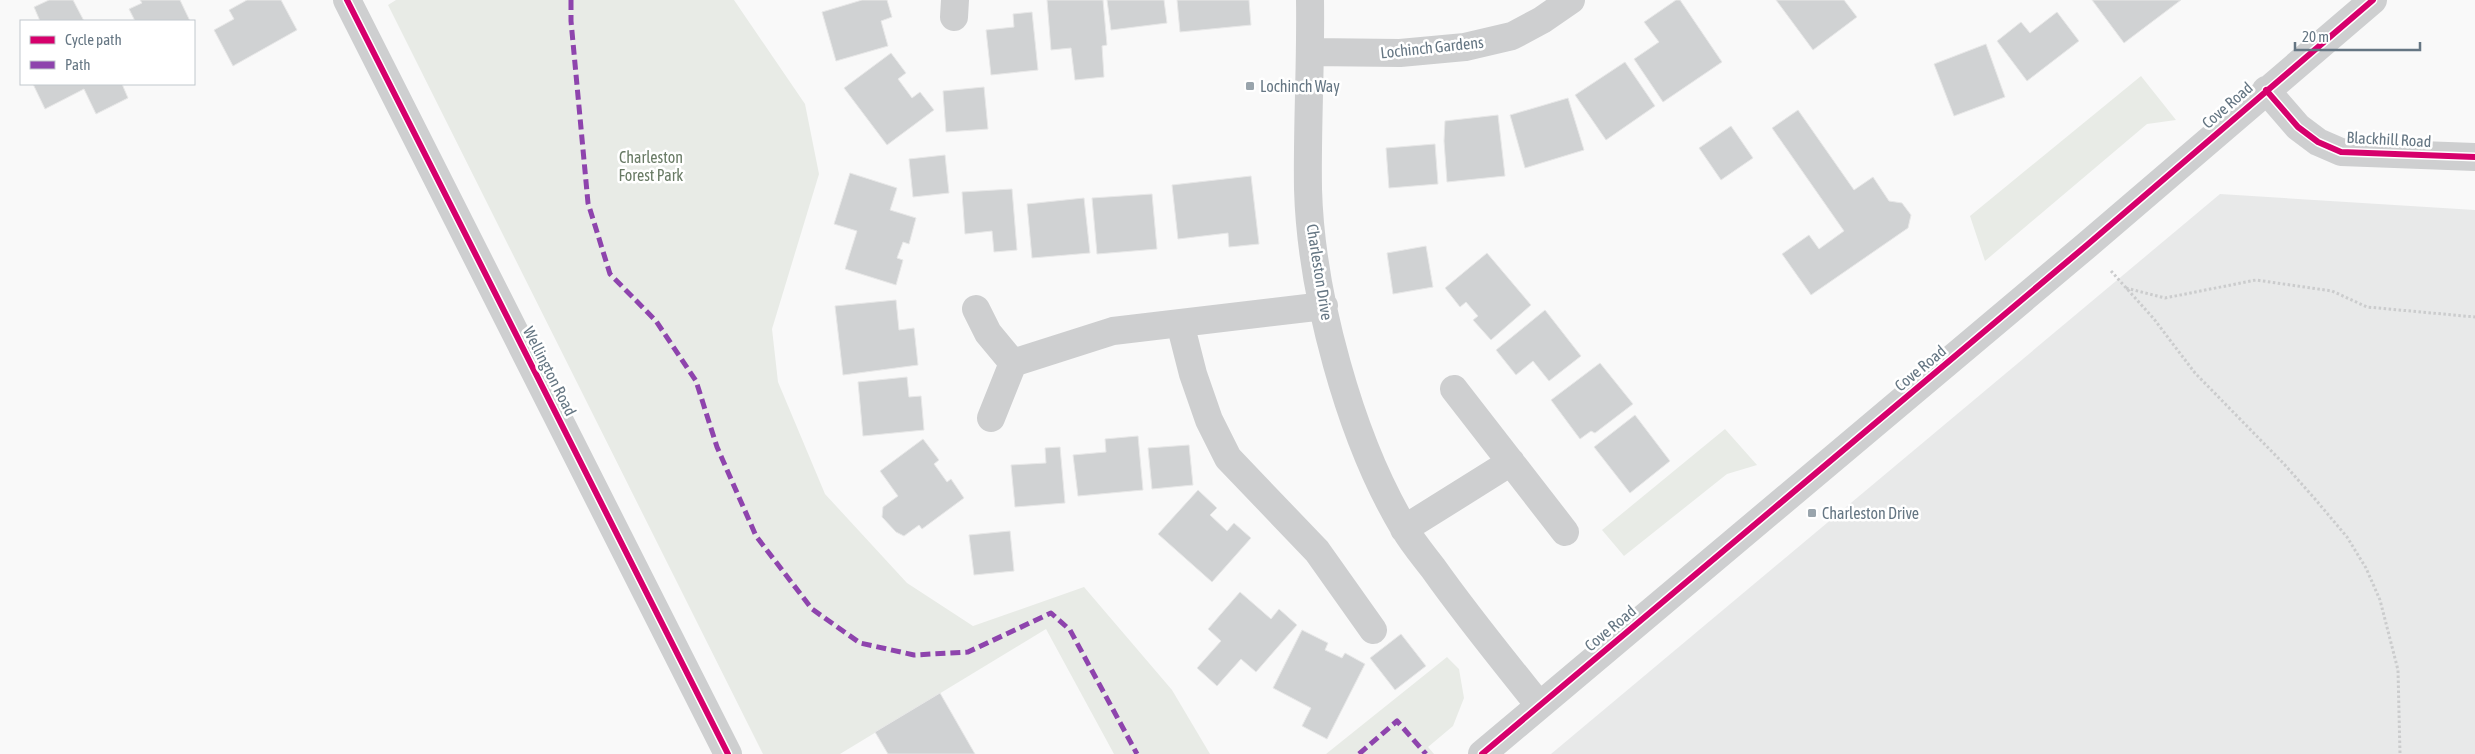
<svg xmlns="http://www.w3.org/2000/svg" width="2475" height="754" viewBox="0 0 2475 754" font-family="'Asap Condensed',sans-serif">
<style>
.built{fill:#e8e9e9}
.green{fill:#e8ebe6}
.building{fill:#d0d2d3;stroke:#e8e8e8}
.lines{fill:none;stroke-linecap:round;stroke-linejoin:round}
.path{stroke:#cbcccd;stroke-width:3;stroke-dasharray:2.5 2.5;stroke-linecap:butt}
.minor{stroke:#cecfd0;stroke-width:28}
.quiet{stroke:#8e44ad;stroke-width:5;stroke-dasharray:10 5;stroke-linecap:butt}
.cycleway-casing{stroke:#fff;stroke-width:9}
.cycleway{stroke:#d6006c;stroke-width:6}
.poi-dot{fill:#99a4ac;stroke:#fff;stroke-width:2}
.labels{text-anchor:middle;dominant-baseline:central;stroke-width:5;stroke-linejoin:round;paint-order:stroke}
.street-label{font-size:16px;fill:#657683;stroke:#fff}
.poi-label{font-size:16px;fill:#657683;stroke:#fff;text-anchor:start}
.park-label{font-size:16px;fill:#687a64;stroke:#fff}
</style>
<rect width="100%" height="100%" fill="#f9f9f9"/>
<path class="built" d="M2220,194L2475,210V754H1551Z"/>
<path class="green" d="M396,0H734L805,104L819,174L772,329L778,382L825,494L907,583L973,626L1084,587L1172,690L1210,754H1114L1046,629L840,754H763L388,5Z
M2141,76L2176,120L2147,124L1985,261L1970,216Z
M1725,429L1757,465L1727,474L1624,556L1602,530Z
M1447,657L1459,669L1464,698L1453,726L1428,747L1434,754H1326Z"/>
<path class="building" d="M49,0H73L84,21H40L34,7Z
M140,0H180L190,21H135L129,9L142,3Z
M247,0H281L297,30L233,66L214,30L234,19L229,10Z
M862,0H887L892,17L881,21L888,46L836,61L822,12Z
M1047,0H1103L1107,45L1102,46L1104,77L1075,80L1071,48L1051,50Z
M1107,0H1164L1167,23L1111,30Z
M1177,0H1249L1251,25L1180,32Z
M1676,0H1680L1722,62L1663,102L1634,59L1659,42L1644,22Z
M1776,0H1844L1857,17L1813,50Z
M2092,0H2181L2124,43Z
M1032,12L1038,70L991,75L986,30L1014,27L1013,14Z
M2057,12L2079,41L2027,81L1997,41L2021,22L2030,33Z
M1986,44L2005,97L1954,116L1934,64Z
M891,53L906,73L898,79L912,98L920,92L934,110L887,145L844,88Z
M1625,62L1655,106L1606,140L1575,95Z
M33,84H122L128,98L96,114L84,89L45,109Z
M984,87L988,129L946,132L943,91Z
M1568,98L1584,150L1525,168L1510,115Z
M1798,110L1854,190L1873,177L1889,201L1902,203L1911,215L1908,228L1811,295L1782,254L1809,235L1819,249L1844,231L1772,128Z
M1498,115L1505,176L1447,182L1444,141L1445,121Z
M1731,126L1753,158L1721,180L1699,148Z
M1435,144L1438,184L1389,188L1386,148Z
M945,155L949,193L913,197L909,159Z
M850,173L897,188L890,210L916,218L909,244L903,242L897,258L903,260L896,285L845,269L857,231L834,224Z
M1251,176L1259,244L1229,247L1228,233L1178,239L1172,185Z
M1012,189L1017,250L994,252L992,231L965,234L962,192Z
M1152,194L1157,249L1097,254L1092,198Z
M1084,198L1090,253L1032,258L1027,204Z
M1426,246L1433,287L1393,294L1387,253Z
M1487,253L1531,305L1491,340L1473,320L1478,316L1466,302L1460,307L1445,288Z
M896,300L899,330L914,328L918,365L843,375L835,306Z
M1545,310L1581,356L1549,381L1533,361L1516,375L1496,350Z
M1600,363L1633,404L1595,433L1591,431L1580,439L1551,400Z
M907,377L909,397L921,396L924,430L863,436L858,382Z
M1635,415L1670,461L1630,493L1594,447Z
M1138,436L1143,490L1078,496L1073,455L1106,452L1105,439Z
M923,439L939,460L934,464L947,482L951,479L964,498L922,529L919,525L904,536L896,532L882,517L883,507L898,496L880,471Z
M1189,445L1193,485L1152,489L1148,448Z
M1060,447L1065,503L1015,507L1011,465L1046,463L1045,448Z
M1198,490L1217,508L1210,515L1227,531L1234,523L1251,538L1212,582L1158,534Z
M1010,531L1014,571L974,575L969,535Z
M1240,592L1271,619L1279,609L1297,625L1256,672L1241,659L1217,686L1197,668L1221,641L1208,629Z
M1302,630L1328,643L1325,650L1342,658L1345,653L1365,664L1327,739L1302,726L1311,708L1273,688Z
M1401,634L1426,666L1395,690L1370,658Z
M940,693L975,754H888L875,732Z"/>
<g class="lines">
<path class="path" d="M2111,271L2154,319L2195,373L2284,464L2315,499L2347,537L2366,568L2380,600L2398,670L2400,754
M2126,288L2165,298L2256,280L2332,291L2367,307L2475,317"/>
<path class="minor" d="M347,0L728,754
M1310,0C1311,63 1307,126 1308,189C1311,294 1350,438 1404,528C1412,542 1423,555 1433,568C1467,616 1503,660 1539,705
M954,17L955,0
M1311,52L1400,53L1465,47L1512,36L1542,20L1571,0
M2266,90L2298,127L2318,142L2341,152L2475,157
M976,309L988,333L1013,363
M1180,323L1193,374L1209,420L1228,458L1317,551L1373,630
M1454,389L1565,532
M991,418L1013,363L1113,331L1324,306
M1404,529L1511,462
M1482,754L2087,245L2373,0"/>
<path class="quiet" d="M571,0V21L588,203L610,274L656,321L696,381L717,447L756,536L812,609L860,643L914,655L968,652L1051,613L1070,630L1137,754
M1359,754L1397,721L1426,754"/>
<g class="cycleway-casing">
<path id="cycleway" d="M347,0L728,754
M2266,90L2298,127L2318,142L2341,152L2475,157
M1482,754L2087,245L2373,0"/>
</g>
<use href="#cycleway" class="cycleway"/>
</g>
<g class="poi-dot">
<rect x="1245" y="81" width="10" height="10" rx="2.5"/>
<rect x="1807" y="508" width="10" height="10" rx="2.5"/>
</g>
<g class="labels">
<g class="street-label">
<text transform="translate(1432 47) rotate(-6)">Lochinch Gardens</text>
<text transform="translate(2227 105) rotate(-41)">Cove Road</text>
<text transform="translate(2389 139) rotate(3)">Blackhill Road</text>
<text transform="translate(1320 272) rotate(81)">Charleston Drive</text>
<text transform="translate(1920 368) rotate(-40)">Cove Road</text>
<text transform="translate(550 371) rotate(63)">Wellington Road</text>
<text transform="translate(1610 628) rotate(-40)">Cove Road</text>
</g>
<g class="poi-label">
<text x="1260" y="86">Lochinch Way</text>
<text x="1822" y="513">Charleston Drive</text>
</g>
<g class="park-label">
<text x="651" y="157">Charleston<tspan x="651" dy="18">Forest Park</tspan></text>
</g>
</g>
<rect x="20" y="20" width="175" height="65" fill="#ffffff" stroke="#c1c8cd"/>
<rect x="30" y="36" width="25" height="8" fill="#d6006c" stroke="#c1c8cd"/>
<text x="65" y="45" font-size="15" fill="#657683">Cycle path</text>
<rect x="30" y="61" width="25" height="8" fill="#8e44ad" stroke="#c1c8cd"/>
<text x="65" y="70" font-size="15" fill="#657683">Path</text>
<path d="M2295 42v8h125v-8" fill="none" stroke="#657683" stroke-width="2.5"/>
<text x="2302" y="42" font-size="15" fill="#657683" stroke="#ffffff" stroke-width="4" paint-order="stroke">20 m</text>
</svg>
